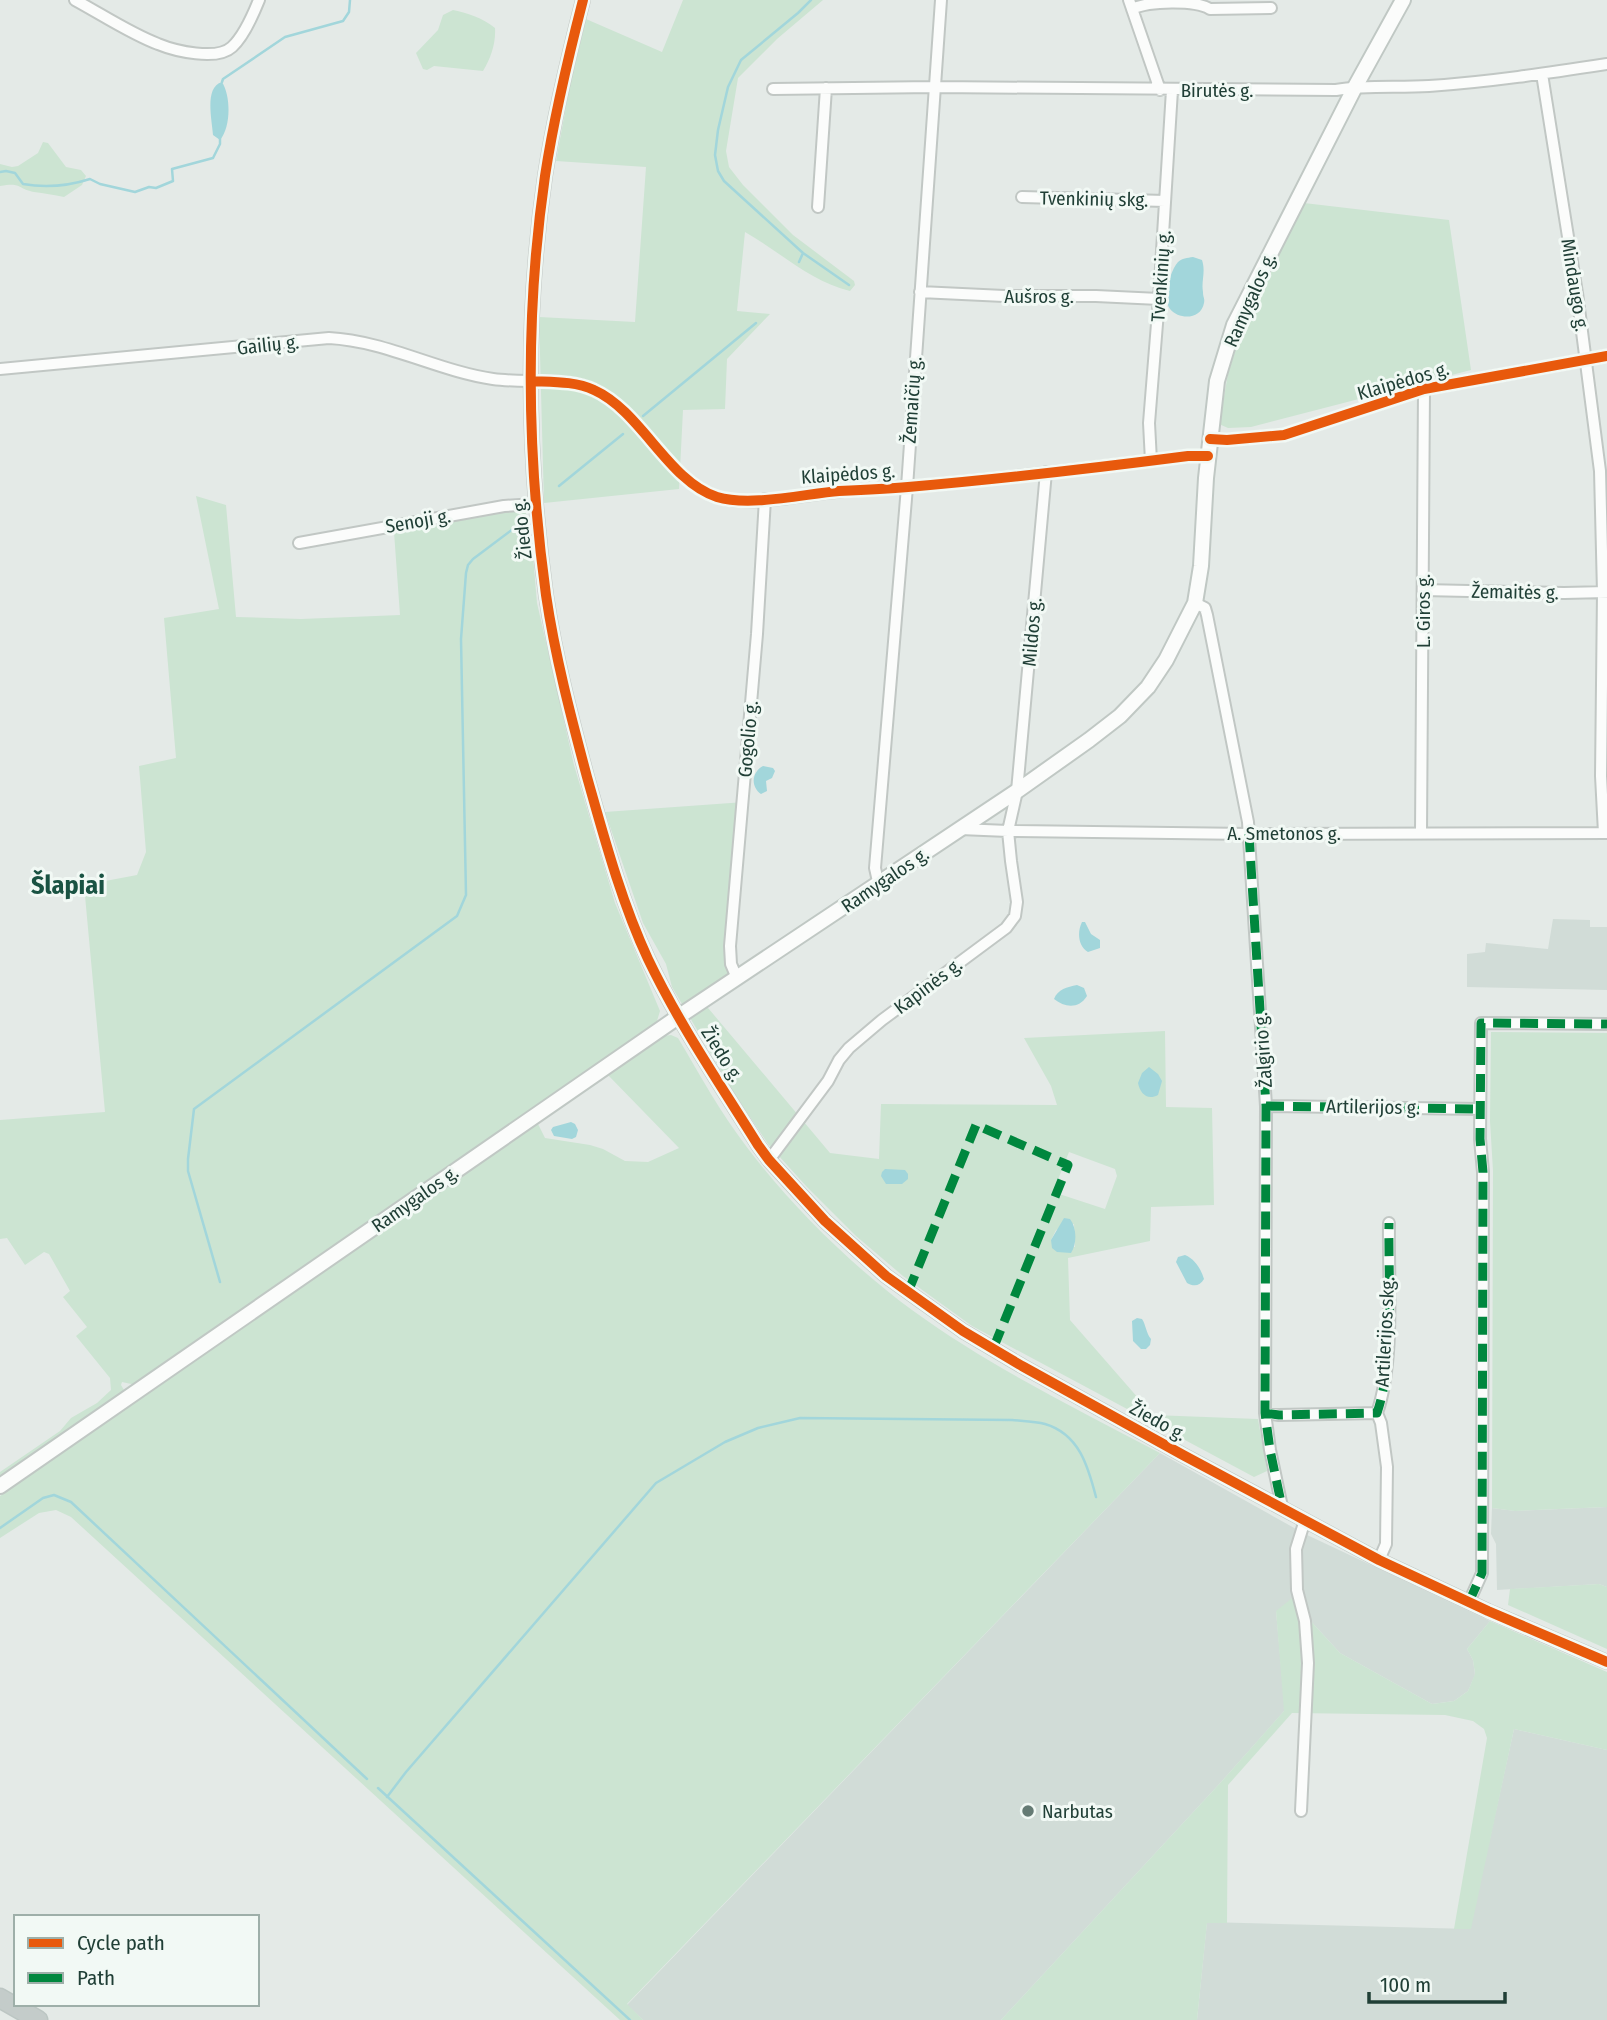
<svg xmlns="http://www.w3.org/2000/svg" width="1607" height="2020" viewBox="0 0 1607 2020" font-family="'Fira Sans Condensed',sans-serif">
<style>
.built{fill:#d1dcd7}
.green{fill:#cce4d2;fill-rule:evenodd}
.water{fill:#a2d6db}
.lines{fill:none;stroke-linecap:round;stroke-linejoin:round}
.stream{stroke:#a2d6db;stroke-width:2.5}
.minor-casing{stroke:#c1c7c4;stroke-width:14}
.tertiary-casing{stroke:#c1c7c4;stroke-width:16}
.secondary-casing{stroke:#c0c8c4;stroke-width:18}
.trunk-casing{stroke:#bcc6c3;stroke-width:21}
.minor{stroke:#fbfcfb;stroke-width:10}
.tertiary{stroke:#fbfcfb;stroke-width:12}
.secondary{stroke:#fbfcfb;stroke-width:14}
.trunk{stroke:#c4ccca;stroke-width:18}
.quiet{stroke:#00873e;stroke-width:9;stroke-dasharray:18 9;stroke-linecap:butt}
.cycleway-casing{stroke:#f2f9f5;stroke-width:15}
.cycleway{stroke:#e8590c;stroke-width:10}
.poi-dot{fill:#657b74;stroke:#f2f9f5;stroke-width:2.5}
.labels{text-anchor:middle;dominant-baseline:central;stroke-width:6;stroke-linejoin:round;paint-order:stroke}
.street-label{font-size:19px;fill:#203f36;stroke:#f2f9f5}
.poi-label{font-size:19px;fill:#203f36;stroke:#f2f9f5;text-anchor:start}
.district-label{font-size:26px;font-weight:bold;fill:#1a5343;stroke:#f2f9f5}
</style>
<rect width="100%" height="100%" fill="#e4eae7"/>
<path class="built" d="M1553,919L1590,920V927H1607V990L1467,987V954L1485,952L1486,943L1548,949Z
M1160,1453L1305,1534L1490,1621L1467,1649L1473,1660L1475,1675L1468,1691L1454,1701L1432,1704L1340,1653L1307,1617L1276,1611L1285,1710L1222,1781L1001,2020H643L627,2005Z
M1607,1507V1587L1599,1584L1497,1590L1496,1544L1491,1534L1492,1508L1515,1511Z
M1514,1729L1607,1750V2020H1197L1207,1922L1470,1929Z"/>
<path class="green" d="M683,0H823L777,39L738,78L726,151L729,167L743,185L793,235L854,281L855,285L850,291C811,282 779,251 745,232L737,311L770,314L727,359L725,409L683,410L679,489L544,503L539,317L635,322L646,167L556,161L569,90L586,19L662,52Z
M453,10C468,13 483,18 495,28C496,43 491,58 483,71L434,66L427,70L423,69L416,53L438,30L443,15Z
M43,142L48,143L66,167L81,170L86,176L82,185L64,197C54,195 44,193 34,192C16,188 22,182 0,186V164L12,167L18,166L38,153Z
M1304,203L1449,220L1471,370L1251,427L1228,428L1219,424L1228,374L1242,329Z
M196,496L226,505L236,617L301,619L400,615L394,532L407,525L504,510L523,509L530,520L537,603L574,765L615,903L660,1011L657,1021L651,1028L136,1385L122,1382L121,1385L124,1390L123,1394L0,1481V1472L60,1431L71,1418L97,1403L111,1390L110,1378L76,1336L87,1327L63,1297L70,1291L49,1254L44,1252L25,1265L7,1238L0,1239V1120L105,1112L84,885L137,875L146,852L139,766L176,758L164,618L219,609Z
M745,802L733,947L737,968L698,996L830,1153L879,1159L881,1104L1057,1105L1051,1086L1024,1038L1165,1031L1166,1107L1212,1108L1214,1205L1151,1207L1150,1241L1068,1258L1070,1320L1153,1415L1258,1419L1267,1471L1254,1477L972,1326L903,1276L856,1236L807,1187L768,1144L734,1093L672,987L666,964L643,923L605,812ZM1069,1152L1115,1169L1117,1176L1105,1209L1053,1192ZM1074,1224L1075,1247L1051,1240L1056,1230Z
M1491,1032L1607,1033V1507L1515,1511L1492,1508L1493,1171L1490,1121Z
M671,1035L678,1038C700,1075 720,1112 746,1146C790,1205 852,1266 912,1310C989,1366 1076,1409 1160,1453L627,2004L643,2020H620L71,1517L56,1510L39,1513L0,1538V1496L244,1324L537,1122L545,1138L590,1145L603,1149L625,1161L648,1162L679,1148L607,1074C623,1063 652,1036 671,1035Z
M1599,1584L1607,1587V1649L1508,1605L1510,1589Z
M1301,1591L1307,1617L1340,1653L1432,1704L1454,1701L1468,1691L1475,1674L1473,1660L1467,1649L1490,1621L1607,1672V1750L1514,1729L1471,1929H1454L1487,1738L1484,1729L1473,1721L1445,1715L1292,1713L1228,1785L1227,1923H1207L1197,2020H1001L1222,1781L1284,1711L1276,1611Z"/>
<path class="water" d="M222,82C231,96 231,127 220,140L213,135C212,120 204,87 222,82Z
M1193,257L1202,260C1206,272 1201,281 1203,292C1203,298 1205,298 1204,303C1201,320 1179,320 1170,309C1162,299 1170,271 1178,262C1182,258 1187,258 1193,257Z
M763,766L773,768L775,771L772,778L766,781L767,791L761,794C750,786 752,772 763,766Z
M1082,922H1085L1091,934L1100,940V948L1088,952C1078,946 1077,932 1082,922Z
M1077,985L1084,988L1087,996C1079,1009 1065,1008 1054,999C1058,989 1067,987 1077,985Z
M1149,1067L1158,1074L1162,1081L1158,1095C1147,1101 1140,1093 1138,1083L1142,1073Z
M571,1122L575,1124L578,1130L576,1137L572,1139L554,1136L551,1130L553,1127Z
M885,1169L905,1170L908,1174V1179L902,1184H886L881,1176L882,1172Z
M1064,1218L1070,1219C1077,1228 1077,1244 1071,1253L1057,1252L1052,1248L1051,1240Z
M1185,1255C1195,1259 1201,1269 1204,1279C1200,1286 1194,1287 1187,1283L1176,1262L1178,1257Z
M1137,1318L1142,1319C1146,1325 1146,1333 1151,1339L1150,1345L1146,1349H1141L1133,1341L1132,1321Z"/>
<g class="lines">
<path class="stream" d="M811,0L798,13L741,60L728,87L718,130L715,155L718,171L724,181L803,253L849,285
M222,82L223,79L285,37L343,21L349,12L350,0
M0,172L6,171L15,173L23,184C45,188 68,186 90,179L100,184L135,192L149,187L156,188L173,181L172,169L213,158L220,144V137
M799,262L803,253
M643,416L756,323
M559,486L623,434
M220,1282L188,1171V1159L194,1109L457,916L466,895L461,639L466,573L468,565L473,559L517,526
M0,1528L43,1498L54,1495L71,1502L367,1779
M378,1788L630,2020
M387,1797L406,1772L656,1483L725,1442L758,1428L800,1418L1012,1420C1022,1421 1035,1421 1045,1424C1079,1434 1088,1466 1096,1497"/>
<g class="minor-casing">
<path id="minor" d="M75,0C101,14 131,34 158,44C175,51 217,61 232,47C244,36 253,15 259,0
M1129,0L1160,90
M1132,9C1149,1 1195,0 1210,9L1271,8
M1542,74L1577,293L1600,471L1603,592L1601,776L1604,833
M773,89L934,87L1336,90C1367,85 1398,88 1429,86C1489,82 1548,73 1607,64
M1022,197L1165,201
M818,207L826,88
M920,292L1004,296H1096L1159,299
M0,369L329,338C386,341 438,371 493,379C528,384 571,375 602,394C643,419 673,485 720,498C754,507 801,495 836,492C860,489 885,489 909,487C1002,478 1095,468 1188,456H1208
M1210,439L1227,440L1284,435L1424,389L1607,356
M1151,461L1149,423L1159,299L1172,90
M299,543L504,506L536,504
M1423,590L1564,593L1607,592
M1195,603L1205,608L1207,615L1248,822L1266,1106L1265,1413L1270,1450L1282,1507
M960,829L1008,831L1249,834L1607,833
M1421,833L1424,389
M881,883L877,877L875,868L907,487L941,0
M737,978L731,964L730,946L757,634L765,499
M1266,1106L1480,1109
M769,1160L828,1081L839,1060L849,1048L882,1020L1006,928L1015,916L1017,902L1011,861L1008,831L1017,791L1046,472
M1265,1413L1279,1415L1377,1413C1395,1361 1388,1280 1389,1223
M1377,1413L1381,1423L1387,1467L1386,1544L1379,1560
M1469,1602L1482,1573L1483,1172L1480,1139L1481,1023L1607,1024
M1301,1811L1308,1663L1305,1621L1297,1590L1296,1549L1305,1520"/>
</g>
<g class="tertiary-casing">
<path id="tertiary" d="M583,0C568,58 554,117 545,176C525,314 527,457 546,595C555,656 571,717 587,777C604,837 621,901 648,959C679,1024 720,1084 758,1145L769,1160L825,1221L886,1276L963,1331L1022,1366L1183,1455L1379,1560L1488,1611L1607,1662"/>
</g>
<g class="secondary-casing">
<path id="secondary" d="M0,1486L678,1017L1017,791L1089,740L1120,716L1148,687L1166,660L1195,603L1201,566L1206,478L1217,381L1234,325L1355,87L1403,0"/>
</g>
<g class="trunk-casing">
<path id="trunk" d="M0,1998L38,2020"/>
</g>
<use href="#minor" class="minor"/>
<use href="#tertiary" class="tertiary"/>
<use href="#secondary" class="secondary"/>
<use href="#trunk" class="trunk"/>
<path class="quiet" d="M1249,834L1266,1106L1265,1413L1270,1450L1282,1507
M1266,1106L1480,1109
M908,1292L976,1125L1068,1165L993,1349
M1265,1413L1279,1415L1377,1413C1395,1361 1388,1280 1389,1223
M1469,1602L1482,1573L1483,1172L1480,1139L1481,1023L1607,1024"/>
<g class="cycleway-casing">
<path id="cycleway" d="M583,0C568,58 554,117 545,176C525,314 527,457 546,595C555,656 571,717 587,777C604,837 621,901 648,959C679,1024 720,1084 758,1145L769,1160L825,1221L886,1276L963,1331L1022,1366L1183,1455L1379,1560L1488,1611L1607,1662
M531,381C552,382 575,381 594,390C641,411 668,481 717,497C750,507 804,494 839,491C862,490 885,489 908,487C1001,479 1095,468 1188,456H1208
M1210,439L1227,440L1284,435L1424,389L1607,356"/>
</g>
<use href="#cycleway" class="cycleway"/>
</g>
<circle class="poi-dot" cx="1028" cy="1811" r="7"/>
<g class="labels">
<g class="street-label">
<text x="1217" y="90">Birutės g.</text>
<text transform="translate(1094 199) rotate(1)">Tvenkinių skg.</text>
<text transform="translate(1161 276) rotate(-86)">Tvenkinių g.</text>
<text transform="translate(1575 285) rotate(81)">Mindaugo g.</text>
<text x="1039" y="296">Aušros g.</text>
<text transform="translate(1250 300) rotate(-66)">Ramygalos g.</text>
<text transform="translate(268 345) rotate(-6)">Gailių g.</text>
<text transform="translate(1403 381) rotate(-16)">Klaipėdos g.</text>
<text transform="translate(912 400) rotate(-86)">Žemaičių g.</text>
<text transform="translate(848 474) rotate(-4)">Klaipėdos g.</text>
<text transform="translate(418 521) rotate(-10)">Senoji g.</text>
<text transform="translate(522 529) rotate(-96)">Žiedo g.</text>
<text transform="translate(1515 592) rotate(1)">Žemaitės g.</text>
<text transform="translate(1423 611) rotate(-90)">L. Giros g.</text>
<text transform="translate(1032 632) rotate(-85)">Mildos g.</text>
<text transform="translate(748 739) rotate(-85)">Gogolio g.</text>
<text x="1284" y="833">A. Smetonos g.</text>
<text transform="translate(885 880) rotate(-34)">Ramygalos g.</text>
<text transform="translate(928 986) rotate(-37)">Kapinės g.</text>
<text transform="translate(1263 1050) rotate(-94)">Žalgirio g.</text>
<text transform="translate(722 1054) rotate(58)">Žiedo g.</text>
<text transform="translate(1373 1107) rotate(1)">Artilerijos g.</text>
<text transform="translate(415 1199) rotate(-35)">Ramygalos g.</text>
<text transform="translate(1385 1332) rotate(-87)">Artilerijos skg.</text>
<text transform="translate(1158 1421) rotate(29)">Žiedo g.</text>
</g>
<g class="poi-label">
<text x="1042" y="1811">Narbutas</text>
</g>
<g class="district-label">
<text x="68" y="885">Šlapiai</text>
</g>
</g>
<rect x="14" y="1915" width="245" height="91" fill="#f2f9f5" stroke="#9eafa9" stroke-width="2"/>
<rect x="28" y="1938" width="35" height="10" fill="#e8590c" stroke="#9eafa9" stroke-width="2"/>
<text x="77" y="1950" font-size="21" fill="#203f36">Cycle path</text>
<rect x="28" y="1973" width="35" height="10" fill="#00873e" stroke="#9eafa9" stroke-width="2"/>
<text x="77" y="1985" font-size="21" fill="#203f36">Path</text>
<path d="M1369 1992v10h136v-10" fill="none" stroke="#203f36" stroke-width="3.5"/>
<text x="1380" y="1992" font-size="21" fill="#203f36" stroke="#f2f9f5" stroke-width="5" paint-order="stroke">100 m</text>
</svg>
